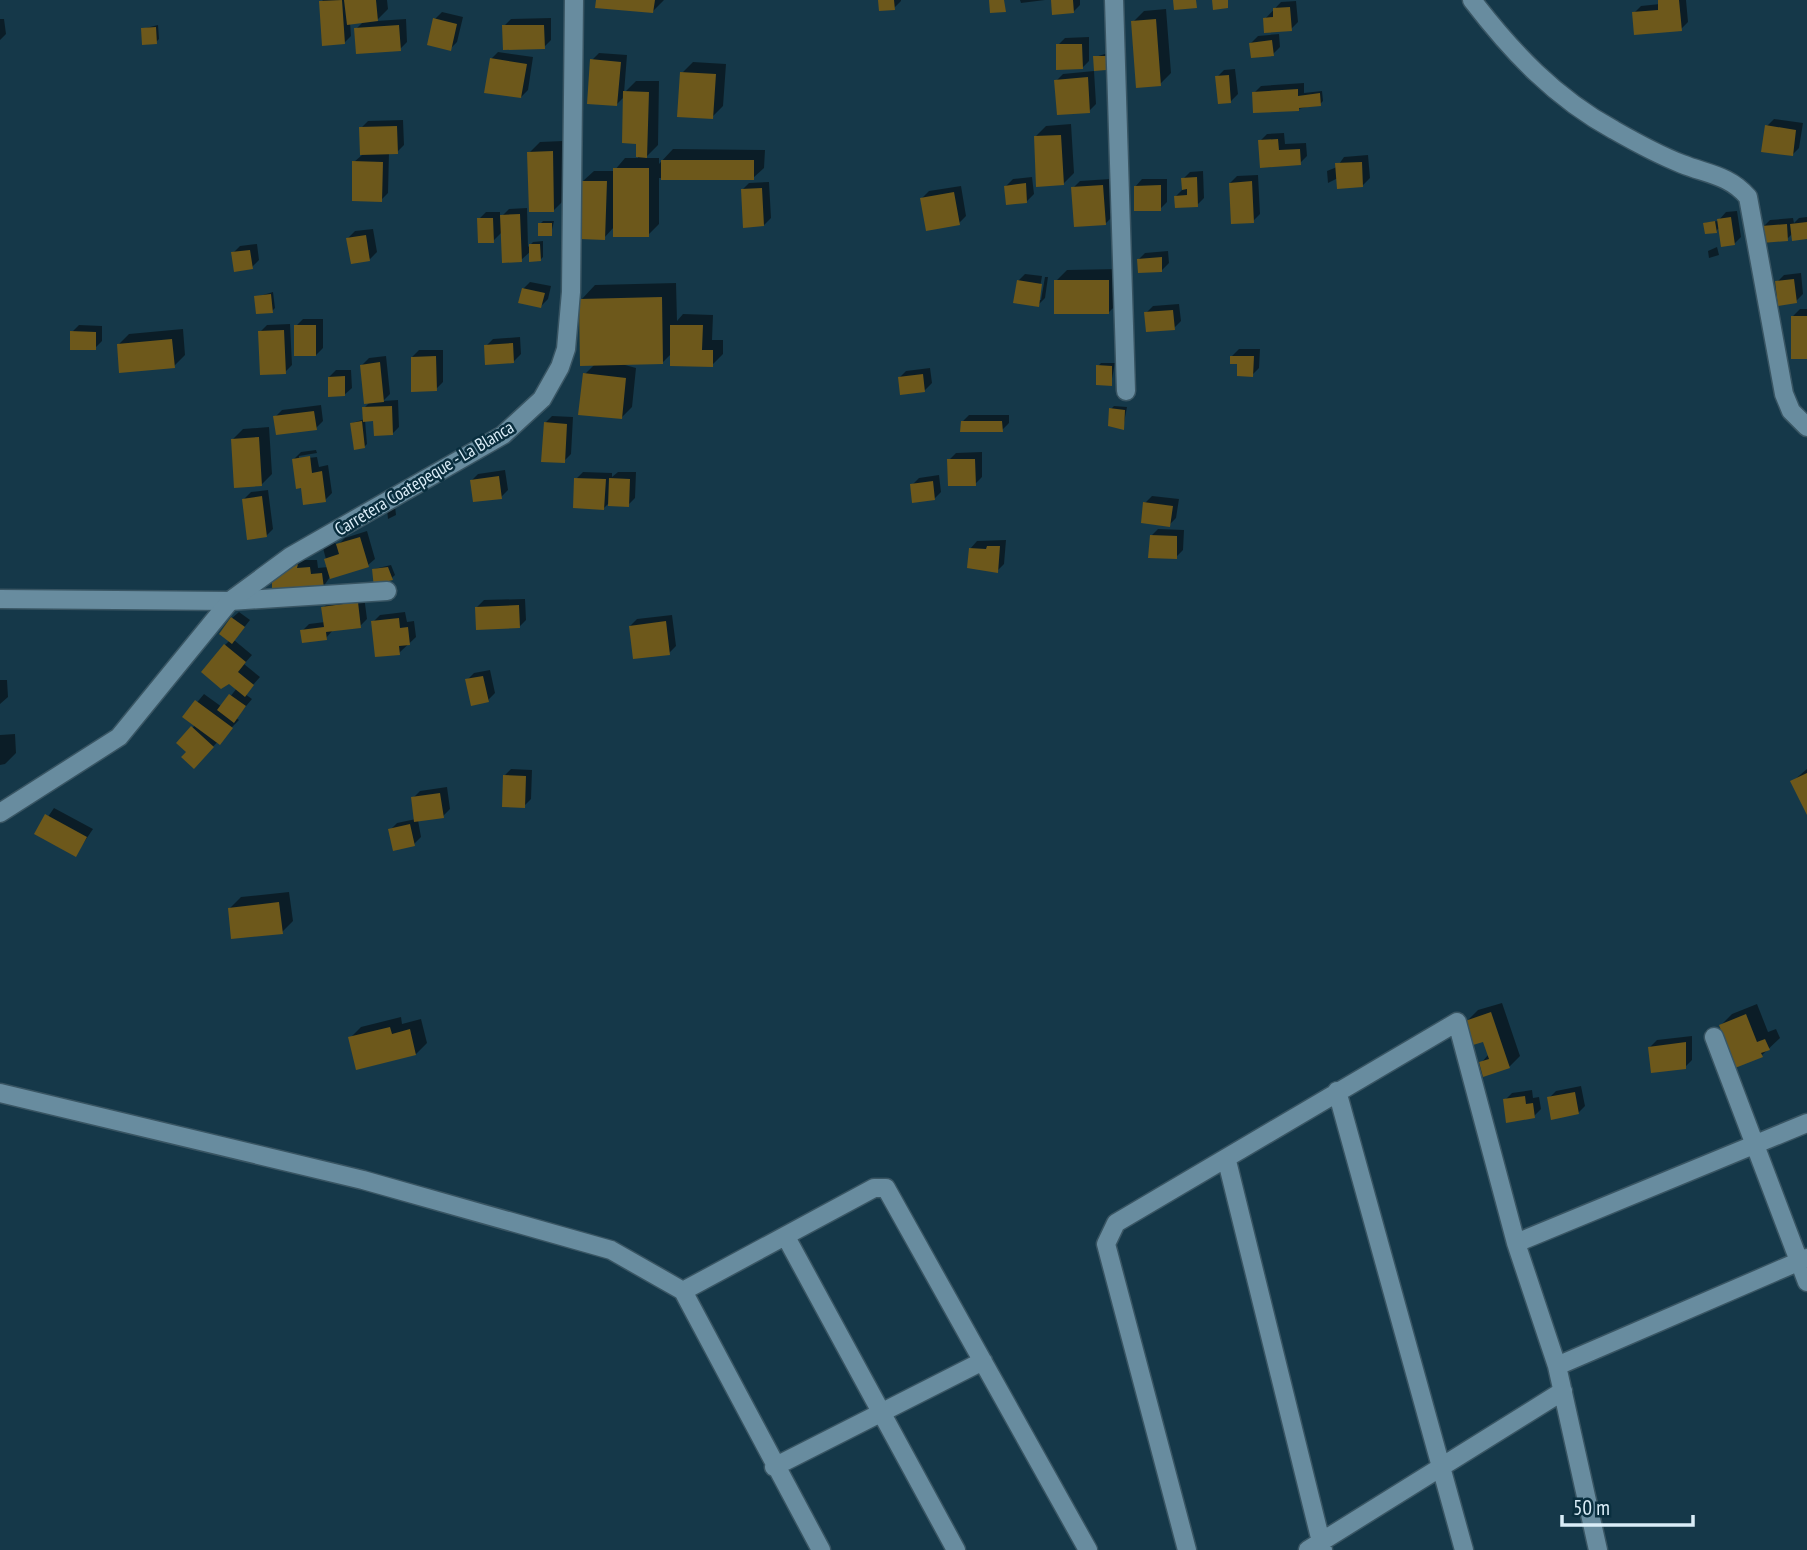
<svg xmlns="http://www.w3.org/2000/svg" width="1807" height="1550" viewBox="0 0 1807 1550" font-family="'PT Sans Narrow',sans-serif">
<style>
.shadow{fill:#0007}
.building{fill:#6d581b}
.lines{fill:none;stroke-linecap:round;stroke-linejoin:round}
.minor-casing{stroke:#395563;stroke-width:21}
.secondary-casing{stroke:#395563;stroke-width:21}
.minor{stroke:#688c9f;stroke-width:18}
.secondary{stroke:#688c9f;stroke-width:18}
.labels{text-anchor:middle;dominant-baseline:central;stroke-width:5;stroke-linejoin:round;paint-order:stroke}
.street-label{font-size:18px;fill:#daedf8;stroke:#092e3e}
</style>
<rect width="100%" height="100%" fill="#153849"/>
<path class="shadow" d="M323,0H387L388,9L376,21L406,19L407,42L400,49L356,29L364,21L350,22L351,36L344,43L321,2Z
M597,0H687H664L653,11Z
M880,0H901V1L894,8Z
M1020,0H1045L1021,3Z
M1053,0H1080V5L1073,12Z
M1659,0H1686L1688,22L1681,29L1634,13L1641,6L1660,4Z
M1296,1L1298,22L1291,29L1265,19L1281,2Z
M1166,9L1171,73L1160,84L1133,22L1144,11Z
M442,12L463,17L457,42L450,49L435,19Z
M551,18V40L544,47L504,26L511,19Z
M0,19H4L6,34L0,40Z
M158,25L159,39L156,42L142,29Z
M1279,34L1280,47L1273,54L1251,43L1258,36Z
M1089,37V61L1082,68L1058,45L1065,38Z
M498,52L533,57L528,90L521,97L491,59Z
M599,53L627,55L624,93L636,81H659L658,145L645,158H659V164L673,149L765,150L764,168L753,178H659V224L648,235L614,227L604,238L583,181L594,171H614L625,158H638V142L625,96L617,104L592,60Z
M1108,53L1109,65L1106,68L1095,57Z
M693,62L726,64L723,106L712,117L682,73Z
M1235,69L1238,94L1231,101L1217,77L1224,70Z
M1094,71L1096,104L1089,111L1056,81L1063,74Z
M1304,83V93L1322,91L1323,101L1320,104L1298,109L1254,93L1261,86Z
M1774,119L1803,123L1799,148L1792,155L1767,126Z
M403,120L404,145L397,152L389,153L388,193L381,200L354,162L362,155L361,128L368,121Z
M1071,124L1074,173L1063,184L1035,137L1046,126Z
M1284,133L1285,144L1306,143L1307,156L1300,163L1260,141L1267,134Z
M563,141L565,199L554,210L529,153L540,142Z
M1368,155L1370,178L1363,185L1338,178L1328,183L1327,171L1337,167L1344,157Z
M1203,171L1204,198L1197,205L1176,196L1183,189V179L1190,172Z
M1258,175L1260,214L1253,221L1230,183L1237,176Z
M1032,177L1034,194L1027,201L1006,186L1013,179Z
M1110,179L1113,216L1106,223L1073,188L1080,181Z
M1142,179H1167V202L1160,209L1135,187Z
M769,182L771,218L764,225L742,190L749,183Z
M961,186L966,216L959,223L922,198L929,191Z
M527,208L528,247L533,242L543,241V257L540,260L531,251L521,260L502,232L493,241L479,219L486,212H500V218L509,209Z
M1737,211L1741,237L1734,244L1720,227L1716,231L1705,223L1718,221L1726,212Z
M1807,217V237L1793,233L1787,239L1763,227L1770,220L1793,218L1794,223L1799,218Z
M543,221H554L551,234L540,224Z
M373,229L377,252L370,259L348,238L355,231Z
M257,244L259,260L252,267L233,253L240,246Z
M1717,247L1719,255L1709,258L1708,251Z
M1168,251L1169,263L1162,270L1138,260L1145,253Z
M1119,269L1120,301L1109,312L1056,281L1067,270Z
M1801,273L1803,294L1796,301L1777,282L1784,275Z
M1025,274L1042,276L1038,300H1041L1045,277H1048L1045,298L1038,305L1018,281Z
M530,282L551,286L548,299L541,306L523,289Z
M676,283L677,321L683,314L713,315L712,340H723V354L712,365L672,353L663,362L618,363L636,368L632,407L621,418L585,374L595,364L581,300L595,285Z
M273,292L275,308L272,311L256,297Z
M1179,304L1181,321L1174,328L1146,313L1153,306Z
M1800,309H1807V357L1793,316Z
M303,319H323V348L316,355L296,326Z
M290,324L292,365L285,372L260,332L267,325Z
M79,325L102,326V341L95,348L72,332Z
M183,329L185,355L174,366L118,345L129,334Z
M520,337L521,354L514,361L486,346L493,339Z
M1239,349H1260L1259,368L1252,375L1232,356Z
M419,350H443V382L436,389L412,357Z
M386,356L390,394L383,401L398,400L399,427L392,434L375,420H365L367,444L364,447L352,423L365,419L364,408L370,402L362,365L369,358Z
M1101,363H1115L1111,384L1098,366Z
M930,368L932,383L925,390L899,378L906,371Z
M336,370H351L352,388L344,395L329,377Z
M321,405L323,421L316,428L275,417L282,410Z
M1114,406L1127,407L1123,428L1111,409Z
M969,415H1009V423L1002,430L962,422Z
M552,416L573,417L571,454L564,461L545,423Z
M269,427L272,474L261,485L232,440L243,429Z
M316,450L317,453L299,456V459L317,457L319,467L328,465L332,493L325,500L302,486L294,459L301,452Z
M982,452V477L975,484L949,460L956,453Z
M505,470L508,490L501,497L471,481L478,474Z
M583,472L612,473V477L618,472H636L635,498L628,505L608,504L604,508L576,479Z
M939,475L941,492L934,499L912,485L919,478Z
M268,490L273,529L266,536L244,499L251,492Z
M1152,496L1179,499L1176,518L1169,525L1145,503Z
M395,506L396,515L388,519L387,509Z
M1158,529L1184,530L1183,550L1176,557L1151,536Z
M367,531L375,559L368,565L330,577L323,587L274,581L303,560H317L318,568L328,567L323,548L326,545L334,541L337,546L345,538Z
M1006,540L1004,564L997,571L970,549L977,541Z
M391,565L395,575L384,585L374,569Z
M364,596L367,619L360,626L333,630L326,638L302,631L309,624L325,622L323,608L330,601Z
M525,599L526,620L519,627L477,607L484,600Z
M239,612L250,620L234,640L252,655L244,664L260,677L245,694L252,699L236,718L239,720L194,766L188,751L179,743L195,725L185,717L204,694L222,707L237,688L225,645L230,640L232,618Z
M405,612L407,622L414,621L416,637L399,653L373,622L380,615Z
M672,615L676,646L669,653L630,626L637,619Z
M490,670L495,693L488,700L467,680L474,673Z
M0,680H7L8,697L0,704Z
M15,734L16,753L5,764L0,765V735Z
M511,769L532,770L531,799L524,806L504,776Z
M1807,769V811L1793,781Z
M447,787L450,809L443,816L418,820L421,837L414,844L390,830L397,823L416,819L413,798L420,791Z
M54,808L93,829L76,854L37,833Z
M289,892L293,921L282,932L230,908L241,897Z
M1502,1003L1520,1056L1509,1067L1481,1063L1489,1054L1484,1039L1467,1021L1478,1010Z
M1757,1004L1768,1032L1776,1029L1780,1038L1762,1055L1721,1025L1732,1014Z
M401,1017L402,1024L421,1019L427,1043L416,1054L350,1038L361,1027Z
M1692,1036V1060L1685,1067L1650,1047L1657,1040Z
M1581,1086L1585,1106L1578,1113L1549,1098L1556,1091Z
M1532,1090L1533,1098L1539,1097L1541,1109L1534,1116L1505,1100L1512,1093Z"/>
<path class="building" d="M342,0L345,44L322,46L319,1Z
M344,0H376L378,21L347,25Z
M596,0H655L653,13L595,8Z
M878,0H894L895,10L879,11Z
M989,0H1004L1006,12L990,13Z
M1051,0H1073L1074,13L1052,15Z
M1173,0H1196L1197,8L1174,10Z
M1212,0H1228V8L1213,10Z
M1658,0H1679L1682,31L1634,35L1632,12L1658,10Z
M1290,7L1292,31L1264,33L1263,18L1273,17V8Z
M433,18L457,24L451,51L427,45Z
M1156,19L1161,86L1136,88L1131,21Z
M399,25L401,51L356,54L354,28Z
M502,25H544L545,49L503,50Z
M156,27L157,44L142,45L141,28Z
M1272,40L1274,56L1251,58L1249,43Z
M1056,44H1082L1083,69L1056,70Z
M1093,56H1106V70L1094,71Z
M490,58L527,64L521,98L484,93Z
M590,59L621,62L617,106L587,104Z
M680,72L716,74L713,119L677,117Z
M1229,75L1231,103L1218,104L1215,76Z
M1088,77L1090,113L1057,115L1054,80Z
M1298,89V96L1320,93L1321,106L1299,108V111L1253,113L1252,92Z
M623,91L649,92L647,158L636,157V144L622,143Z
M1765,125L1796,130L1793,156L1761,152Z
M397,126L398,154L360,155L359,127Z
M1061,135L1064,185L1036,187L1034,136Z
M1278,139L1279,150L1300,149L1301,165L1260,168L1258,140Z
M553,151L554,212H529L527,152Z
M661,160H754V180H661Z
M352,161L383,162L382,202L352,201Z
M1362,162L1363,187L1337,189L1335,163Z
M613,168H649V237H613Z
M1197,177L1198,207L1175,208L1174,196L1187,195V189L1182,190L1181,178Z
M582,181H607L605,240L580,239Z
M1252,181L1254,223L1231,224L1229,183Z
M1026,183L1027,203L1006,205L1004,186Z
M1103,185L1106,225L1074,227L1071,187Z
M1161,185V211H1134V186Z
M762,188L764,226L743,228L741,189Z
M954,192L960,225L926,231L920,198Z
M520,214L522,262L502,263L500,215Z
M1731,217L1735,245L1721,247L1717,219Z
M477,218H493L494,243H478Z
M1715,221L1717,233L1705,234L1703,223Z
M1807,222V239L1792,241L1790,224Z
M538,223H552V236H538Z
M1787,224L1788,241L1762,243L1761,226Z
M366,235L370,261L351,264L346,238Z
M529,244H540L541,261L529,262Z
M250,250L253,269L234,272L231,252Z
M1162,257V272L1138,273L1137,259Z
M1794,279L1797,303L1778,306L1775,281Z
M1017,280L1042,284L1039,307L1013,303Z
M1054,280H1109V314H1054Z
M522,288L545,293L541,308L518,303Z
M271,294L273,313L256,314L254,296Z
M662,297L663,364L580,366L579,299Z
M1173,310L1175,330L1146,332L1144,312Z
M1791,316H1807V359H1791Z
M294,325H316V356H294Z
M670,325H703L702,350H713V367L670,366Z
M284,330L286,374L260,375L258,331Z
M70,331L96,332V350H70Z
M172,339L175,368L119,373L117,344Z
M513,343L514,363L485,365L484,345Z
M436,356L437,391L411,392V357Z
M1230,356H1254L1253,377L1237,376V364H1230Z
M380,362L384,402L364,404L360,365Z
M1096,365L1112,366V386L1096,385Z
M583,373L626,378L622,419L578,415Z
M923,374L925,392L900,395L898,377Z
M345,376V396L328,397V377Z
M392,406L393,435L374,436L373,421L363,422L362,407Z
M1109,408L1125,410L1124,430L1108,426Z
M314,411L317,430L276,435L273,416Z
M362,421L365,448L354,450L350,423Z
M961,421H1002L1003,432H960Z
M544,422L567,424L565,463L541,462Z
M259,437L262,486L234,488L231,439Z
M310,456L312,473L322,471L326,502L303,505L301,488L296,489L292,459Z
M947,459H975L976,486H948Z
M499,476L502,499L473,502L470,480Z
M574,478L606,479L604,510L573,508Z
M609,478L630,479L629,507L608,506Z
M933,481L935,500L912,503L910,484Z
M262,496L267,537L247,540L242,499Z
M1143,502L1173,506L1170,527L1141,523Z
M1150,535L1177,536V559L1148,558Z
M360,537L369,567L330,579L324,559L339,554L336,544Z
M987,546H1000L998,573L967,568L969,548L986,549Z
M298,564L297,568L310,567L311,574L322,573L324,588L272,595V580Z
M388,567L393,580L384,582L385,587L374,588L372,569Z
M358,602L361,628L326,632L327,640L302,643L300,630L324,627L321,607Z
M519,605L520,628L476,630L475,607Z
M231,617L245,627L232,644L219,634Z
M399,618L400,628L408,627L410,645L399,646L400,655L375,657L371,621Z
M666,621L670,655L633,659L629,626Z
M224,644L246,662L238,672L254,685L245,697L229,684L221,689L201,672Z
M483,676L489,702L471,706L465,679Z
M229,694L246,706L234,723L217,710Z
M195,700L233,728L220,745L182,717Z
M191,726L214,747L194,769L181,757L186,752L176,743Z
M1807,773V815L1790,781Z
M503,775L526,776L525,808L502,807Z
M440,793L444,818L414,822L411,797Z
M45,814L87,837L76,857L34,834Z
M410,824L415,846L393,851L388,829Z
M279,902L283,934L231,939L228,908Z
M1491,1012L1510,1068L1483,1077L1479,1062L1489,1059L1483,1042L1473,1045L1465,1021Z
M1746,1014L1757,1042L1765,1039L1770,1050L1761,1053L1763,1057L1735,1068L1719,1025Z
M390,1027L392,1034L410,1029L416,1055L356,1070L348,1037Z
M1686,1042V1069L1651,1073L1648,1047Z
M1575,1092L1579,1114L1551,1120L1547,1097Z
M1525,1096L1526,1104L1533,1103L1535,1118L1506,1123L1503,1099Z"/>
<g class="lines">
<g class="minor-casing">
<path id="minor" d="M1114,0L1126,391
M1472,0C1512,52 1555,98 1614,130C1635,142 1659,155 1682,164C1707,174 1729,175 1748,197L1784,394L1791,411L1807,427
M0,599L230,601L387,591
M1714,1037L1807,1282
M1337,1091L1464,1550
M0,1093L363,1180L611,1250L683,1291L821,1550
M1227,1161L1323,1550
M786,1237L956,1550
M1516,1243L1807,1123
M683,1291L874,1188H886L1088,1550
M1557,1366L1807,1258
M774,1467L983,1361
M1187,1550L1106,1244L1116,1223L1457,1022L1516,1243L1557,1366L1598,1550
M1308,1550L1563,1391"/>
</g>
<g class="secondary-casing">
<path id="secondary" d="M0,813L119,737L230,601L291,556L503,435L542,399L560,367L566,349L571,292L574,0"/>
</g>
<use href="#minor" class="minor"/>
<use href="#secondary" class="secondary"/>
</g>
<g class="labels">
<g class="street-label">
<text transform="translate(424 478) rotate(-31)">Carretera Coatepeque - La Blanca</text>
</g>
</g>
<path d="M1562 1515v10h131v-10" fill="none" stroke="#daedf8" stroke-width="3.5"/>
<text x="1573" y="1515" font-size="21" fill="#daedf8" stroke="#092e3e" stroke-width="5" paint-order="stroke">50 m</text>
</svg>
